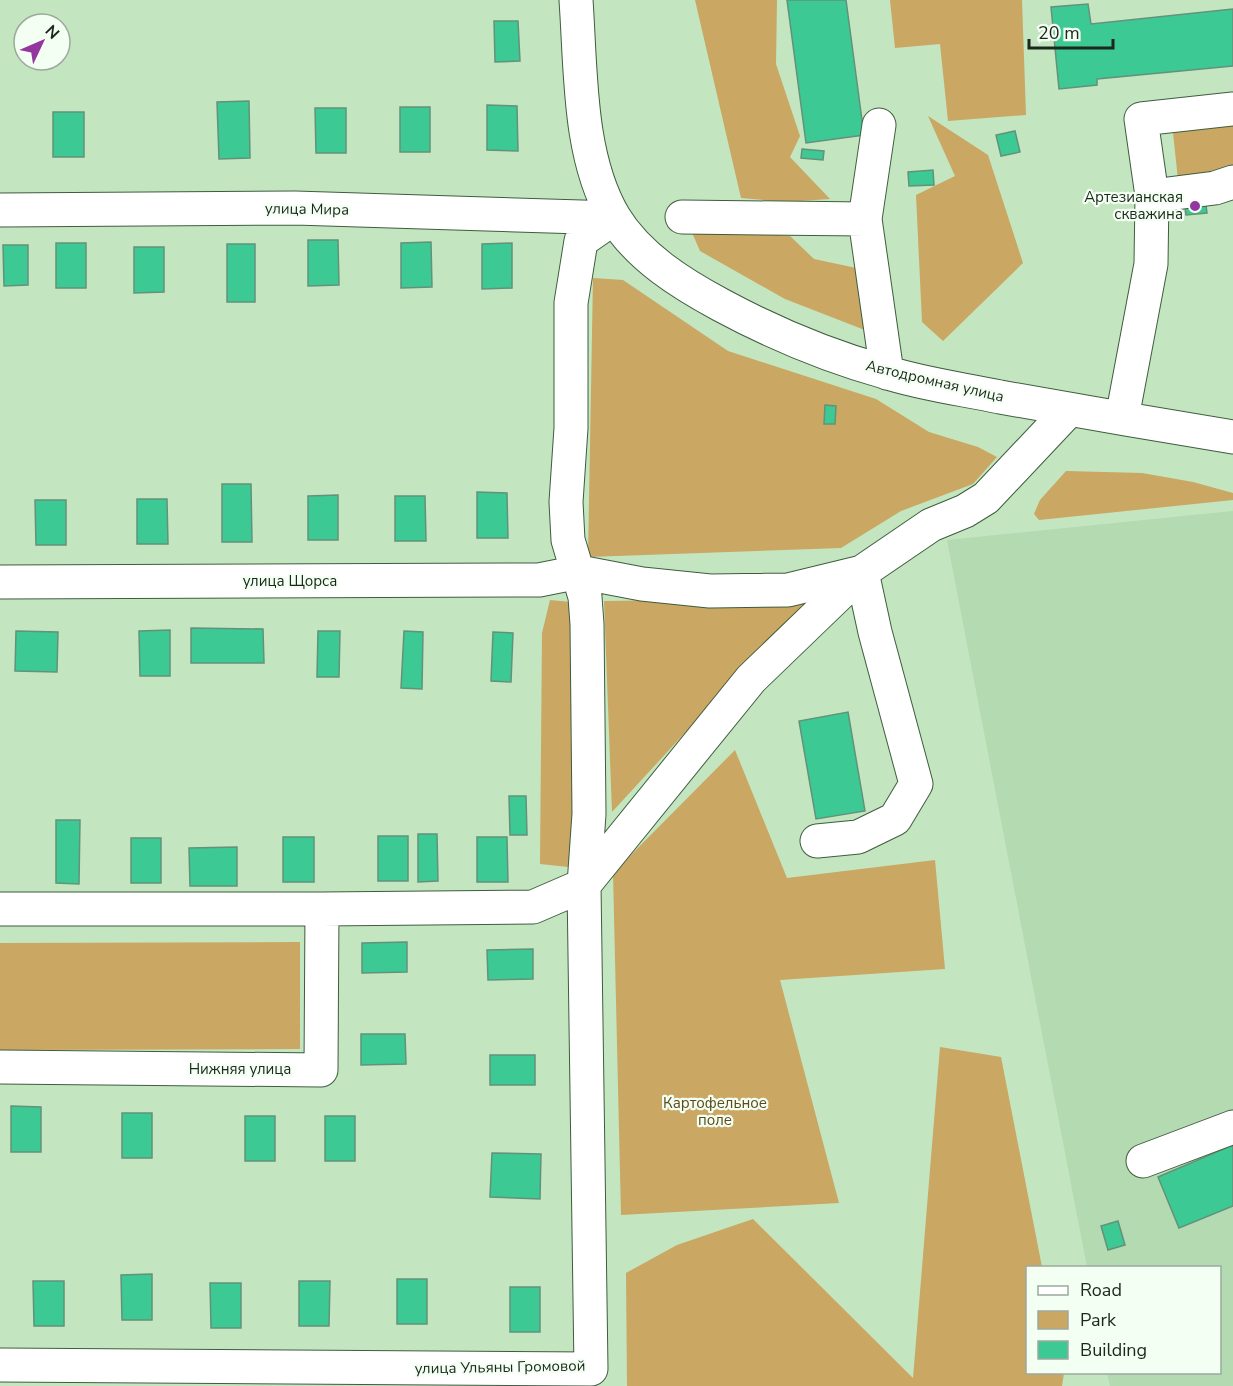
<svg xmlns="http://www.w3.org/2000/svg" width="1233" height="1386" viewBox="0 0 1233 1386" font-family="'Nunito Sans',sans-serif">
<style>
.built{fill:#b3dab0}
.green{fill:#caa762}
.building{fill:#3dc993;stroke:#63927b;stroke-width:1.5}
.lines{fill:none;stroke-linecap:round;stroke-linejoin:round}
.minor-casing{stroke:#3f5d3e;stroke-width:35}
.minor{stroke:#fff;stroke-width:33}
.poi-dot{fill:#9436a0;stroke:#f4fff3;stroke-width:2}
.labels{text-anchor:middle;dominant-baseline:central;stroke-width:4.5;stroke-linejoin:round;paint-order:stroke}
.poi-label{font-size:15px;fill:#1b281b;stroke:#f4fff3;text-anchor:end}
.street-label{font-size:15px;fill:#1b281b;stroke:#f4fff3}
.park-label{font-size:15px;fill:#5f491b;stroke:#f4fff3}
</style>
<rect width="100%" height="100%" fill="#c3e5c0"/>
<path class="built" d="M1233,511V1386H1110L1107,1373L1220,1372V1268L1087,1267L947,540Z"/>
<path class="green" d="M695,0H777L776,64L800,136L790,157L830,199L785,202L741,198Z
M890,0H1022L1026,115L948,121L940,44L895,48Z
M928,116L988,155L1023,263L943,341L922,322L916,195L955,176Z
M1233,117V175L1178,180L1172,123Z
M690,228L790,236L814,259L861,269L875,334L785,299L700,251Z
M593,278L623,280L728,351L876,399L929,432L978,447L997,457L973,484L901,511L841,548L588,557Z
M1066,471L1142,473L1193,482L1233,493V500L1039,520L1034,514L1040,500Z
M809,598L612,812L604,601Z
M550,600L571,602L578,868L540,864L542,633Z
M735,750L787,878L935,860L945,969L780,980L839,1203L621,1215L613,873Z
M300,942V1049L0,1050V943Z
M940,1047L1001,1057L1042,1267L1028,1268V1372L1064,1373L1062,1386H627L626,1273L677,1245L753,1219L913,1378Z"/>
<path class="building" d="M787,0H846L864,135L806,143Z
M1088,4L1091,24L1233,9V66L1097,79V85L1059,89L1051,7Z
M494,21H518L520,61L495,62Z
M249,101L250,158L219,159L217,102Z
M487,105L517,106L518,151L487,150Z
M400,107H430V152H400Z
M315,108H346V153H316Z
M53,112H84V157H53Z
M1015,131L1020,152L1001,156L996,135Z
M802,149L824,151L823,160L801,158Z
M933,170L934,185L909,186L908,172Z
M1205,197L1207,213L1186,215L1184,199Z
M308,240H338L339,285L308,286Z
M431,242L432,287L401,288V243Z
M56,243H86V288H56Z
M512,243V288L482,289V244Z
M227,244H255V302H227Z
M3,245H28V285L4,286Z
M134,247H164V292L134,293Z
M825,405L836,406L835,424H824Z
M222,484H251L252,542H222Z
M477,492L507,493L508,538H477Z
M338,495V540H308V496Z
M395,496H425L426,541H395Z
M137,499H167L168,544H137Z
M35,500H66V545H36Z
M191,628L263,629L264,663H191Z
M170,630V676H140L139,631Z
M16,631L58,632L57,672L15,671Z
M318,631H340L339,677H317Z
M404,631L423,632L422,689L401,688Z
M493,632L513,633L511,682L491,681Z
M848,712L865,811L816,819L799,721Z
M509,796H526L527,835H510Z
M56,820H80L79,884L56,883Z
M418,834H437L438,881L418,882Z
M378,836H408V881H378Z
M283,837H314V882H283Z
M477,837H507L508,882H477Z
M131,838H161V883H131Z
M237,847V886H190L189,848Z
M407,942V972L362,973V943Z
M533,949V979L488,980L487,950Z
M361,1034H405L406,1064L361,1065Z
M490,1055H535V1085H490Z
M11,1106L41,1107V1152H11Z
M122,1113H152V1158H122Z
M245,1116H275V1161H245Z
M325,1116H355V1161H325Z
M1233,1145V1206L1179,1228L1158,1177Z
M492,1153L541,1154L540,1199L490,1197Z
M1118,1221L1125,1245L1108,1250L1101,1226Z
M152,1274V1320H122L121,1275Z
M397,1279H427V1324H397Z
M33,1281H64V1326H34Z
M299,1281H330L329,1326H299Z
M210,1283H241V1328H211Z
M510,1287H540V1332H510Z"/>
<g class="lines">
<g class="minor-casing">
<path id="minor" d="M576,0C581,70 578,156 614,217C638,257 682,284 721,305C773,333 828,356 885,372C922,384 962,389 1000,397C1078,411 1155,424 1233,437
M879,125L865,219L887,373
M1152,196L1215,188L1233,182
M0,210L295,208L614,218
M682,217L865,219
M1122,418L1151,264L1152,196L1141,119L1233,109
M0,582L539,580L579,572L642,584L710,591L788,590L862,572L875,632L916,784L895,819L858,837L817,841
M0,909H322L533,907L584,885L751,679L862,572L931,525L965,511L986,498L1069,410
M0,1067L321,1070L322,909
M1143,1161L1233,1127
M0,1365L591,1369L584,885L589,814L587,624L585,597L568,540L566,502L571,428V303L581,241L614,218"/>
</g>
<use href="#minor" class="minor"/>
</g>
<circle class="poi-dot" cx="1195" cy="206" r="6"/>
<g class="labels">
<g class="poi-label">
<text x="1183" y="197">Артезианская<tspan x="1183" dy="17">скважина</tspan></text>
</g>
<g class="street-label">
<text transform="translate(307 209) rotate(1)">улица Мира</text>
<text transform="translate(935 381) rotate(13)">Автодромная улица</text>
<text x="290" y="581">улица Щорса</text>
<text x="240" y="1069">Нижняя улица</text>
<text transform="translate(500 1367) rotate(-1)">улица Ульяны Громовой</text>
</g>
<g class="park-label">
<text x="715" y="1103">Картофельное<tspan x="715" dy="17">поле</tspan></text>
</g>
</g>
<rect x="1026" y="1266" width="195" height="108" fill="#f4fff3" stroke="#9da99d" stroke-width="1.5"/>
<rect x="1038" y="1286" width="30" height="9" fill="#ffffff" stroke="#9da99d" stroke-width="1.5"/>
<text x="1080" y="1296" font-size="18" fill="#1b281b">Road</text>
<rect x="1038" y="1311" width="30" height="18" fill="#caa762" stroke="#9da99d" stroke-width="1.5"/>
<text x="1080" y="1326" font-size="18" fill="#1b281b">Park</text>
<rect x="1038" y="1341" width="30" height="18" fill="#3dc993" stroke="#9da99d" stroke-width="1.5"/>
<text x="1080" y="1356" font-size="18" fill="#1b281b">Building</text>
<g transform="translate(42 42) rotate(46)"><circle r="28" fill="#f4fff3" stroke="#9da99d" stroke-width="1.5"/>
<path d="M0-4.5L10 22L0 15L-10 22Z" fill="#9436a0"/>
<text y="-9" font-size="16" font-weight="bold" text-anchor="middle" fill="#1b281b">N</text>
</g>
<path d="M1029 39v9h84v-9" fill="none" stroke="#1b281b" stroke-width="3"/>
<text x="1038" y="39" font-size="18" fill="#1b281b" stroke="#f4fff3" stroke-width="4.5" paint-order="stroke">20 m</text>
</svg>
